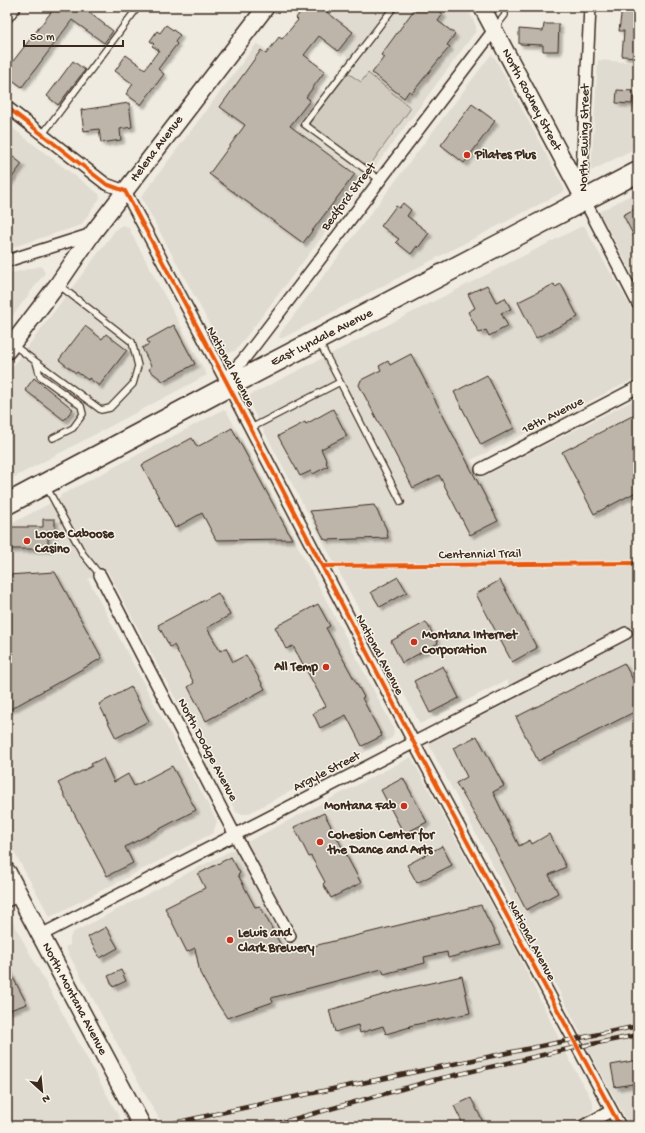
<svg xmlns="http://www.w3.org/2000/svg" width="645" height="1133" viewBox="0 0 645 1133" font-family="'Gochi Hand',sans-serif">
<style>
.built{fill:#e0dbd0}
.green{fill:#d1cbc0;stroke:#867a6f}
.building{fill:#bdb5aa;stroke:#3b2a1e;filter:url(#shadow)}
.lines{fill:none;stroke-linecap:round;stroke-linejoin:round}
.lane-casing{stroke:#3b2a1e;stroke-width:8}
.street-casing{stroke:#3b2a1e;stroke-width:14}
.secondary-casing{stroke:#3b2a1e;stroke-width:19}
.primary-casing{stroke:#3b2a1e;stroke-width:20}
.highway-casing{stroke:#3b2a1e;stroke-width:23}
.lane{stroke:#f7f3e8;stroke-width:5.5}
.street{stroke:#f7f3e8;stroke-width:11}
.secondary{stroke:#f7f3e8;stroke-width:16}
.primary{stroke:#f7f3e8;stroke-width:17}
.highway{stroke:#f7f3e8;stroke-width:20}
.rail-casing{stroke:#3b2a1e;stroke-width:4.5}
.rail{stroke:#f7f3e8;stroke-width:3;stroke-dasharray:9;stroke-linecap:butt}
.cycleway-casing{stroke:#f7f3e8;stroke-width:6}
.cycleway{stroke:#e8590c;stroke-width:4}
.poi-dot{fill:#c8321e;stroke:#f7f3e8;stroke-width:1.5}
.labels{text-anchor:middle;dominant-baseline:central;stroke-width:3;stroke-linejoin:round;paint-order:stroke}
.street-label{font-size:13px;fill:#3b2a1e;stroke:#f7f3e8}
.poi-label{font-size:13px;font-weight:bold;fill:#3b2a1e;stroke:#f7f3e8;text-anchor:start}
</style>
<defs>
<filter id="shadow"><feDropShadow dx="3.5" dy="3.5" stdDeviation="1" flood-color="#0004"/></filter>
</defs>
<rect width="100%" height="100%" fill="#efebe0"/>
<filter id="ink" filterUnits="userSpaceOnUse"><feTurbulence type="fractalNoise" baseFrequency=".025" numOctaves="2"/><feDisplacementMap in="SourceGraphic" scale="8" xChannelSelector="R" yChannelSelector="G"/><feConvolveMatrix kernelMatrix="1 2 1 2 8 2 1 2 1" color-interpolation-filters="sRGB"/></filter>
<g filter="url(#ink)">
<path class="built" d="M286,7H467L476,26V31L372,171L236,350L229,353L223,349L141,197L257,43L324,92L348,57Z
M492,55L495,58L565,190L557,195L283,338H280L279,337L281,332L490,56Z
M598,60L638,63V147L591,171Z
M7,124L99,194L100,198L81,225L7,249Z
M638,191V284L599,212Z
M123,225L128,227L207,375L7,481V374L117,228Z
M584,225L602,258L638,319V377L471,460L482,477L638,398V1126H630L590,1053L570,1012L428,743L516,699L507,680L420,724L248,401L250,395Z
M41,266L45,273L7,323V274Z
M223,410L227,412L393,727L394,734L392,738L247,814H240L236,812L107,570L88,579L217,821L213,833L50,917L7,839V526L60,498L61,495Z
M411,757L513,944L570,1061L593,1102V1110L585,1117L568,1126H163L120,1049L65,947L70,945V938L72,933Z
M10,917L124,1126H7V919Z"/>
<path class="green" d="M348,73L361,82L368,73L411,108L368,168L309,124Z"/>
<path class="building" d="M55,7H82L113,31L104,43L72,20L22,87L7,76V69Z
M304,7H320L353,32L338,51L319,36L304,55L325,71L306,97L310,100L290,126L355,174L303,243L209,174L245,125L220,107L261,50L266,54L279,37L282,39L298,20L296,18Z
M416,7H434L443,14L438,21L455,34L447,45L450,47L441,57L412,93L409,91L404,98L372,73L384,57L381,55Z
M622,7H638V57L622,56L624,31H619Z
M544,24H559L558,51H543V45L519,44V29L543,31Z
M166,25L180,35L175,42L177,44L158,69L164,74L141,105L126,94L133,84L115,71L126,55L145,69L159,50L152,46L154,44L150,41L157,31L160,33Z
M73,61L85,70L58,105L47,96Z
M617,90L633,91L632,104L616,103Z
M129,103L132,127L120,129L121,140L101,143L99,129L84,131L81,110Z
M472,104L495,121L464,163L441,145Z
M7,152L22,164L7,184Z
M403,203L411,210L407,216L429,233L418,248L417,246L411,254L396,242L399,239L381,226L396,206L399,208Z
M638,207V244L623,215Z
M554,284L555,287L561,284L578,317L536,338L518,302Z
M487,285L496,302L505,298L511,309L501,313L508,326L489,336L486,330L479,333L468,312L475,308L468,294Z
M174,325L195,364L163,381L149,370L151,366L142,348L149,344L147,340Z
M85,326L102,339L106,334L127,350L99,386L89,378L88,380L77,372L76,373L59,360Z
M411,354L498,521L470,535L439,475L413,488L359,385L361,380L381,370L379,366L388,361L390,365Z
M487,375L514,428L481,445L454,392Z
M34,378L73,409L64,420L25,390Z
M333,409L347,436L321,449L327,462L326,463L328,466L313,474L311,471L300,476L278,436L305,422L306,424Z
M638,413V491L594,514L562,452Z
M232,428L292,539L216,540L202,513L175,528L142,465L192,438L197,447Z
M374,505L386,528L388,538L326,540L324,539L310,511Z
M43,519H55V534H48V549H7V527H43Z
M55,572L102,658L7,711V575Z
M398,577L407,592L380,607L371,592Z
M500,580L537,648L512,662L476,594Z
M218,593L230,615L207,628L220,651L226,648L233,662L246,655L265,689L206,721L188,687L194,683L174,645L170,647L158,625Z
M318,604L330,626L326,628L364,697L362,698L382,736L362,746L346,715L320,728L313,713L326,706L293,646L286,649L275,627Z
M426,622L438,643L402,663L391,641Z
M624,663L638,689V710L538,761L516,717Z
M443,666L459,698L430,713L414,681Z
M131,687L149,721L116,738L99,704Z
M477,736L504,786L493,792L519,846L530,840L532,844L549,834L566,867L549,875L558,893L526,910L495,849L456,783L467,777L453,748Z
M103,758L114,782L128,774L134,786L172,766L196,810L125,847L133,863L107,876L58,783L92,766L91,764Z
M403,778L427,822L404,834L381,790Z
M324,813L361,883L331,898L323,884L325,882L311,856L309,857L294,827Z
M442,846L452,865L417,883L407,865Z
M231,857L240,873L238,875L255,907L260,906L285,953L481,905L500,944L448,958L447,952L424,957L425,963L384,974L382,969L271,998L273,1002L227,1018L212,995L200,973L195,948L187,952L165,908L205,888L198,874Z
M106,927L118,948L100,958L88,937Z
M7,966L27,1004L7,1011Z
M121,970L126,981L113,987L108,976Z
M462,976L470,1013L409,1026L410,1027L386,1034L383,1026L360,1033L358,1025L335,1032L329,1010L408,988Z
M638,1060V1083L615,1087L611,1065Z
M471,1098L485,1126H464L454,1106Z"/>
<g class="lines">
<g class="lane-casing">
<path id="lane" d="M495,28L505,15V7
M42,135L138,7
M380,180L304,124L394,7
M12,344L101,410L110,408L133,384L138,366L132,342L60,286
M36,362L40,376L81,406L83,414L73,428L53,438
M340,382L401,502
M251,428L340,382L319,342
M46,486L83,554L100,575"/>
</g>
<g class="street-casing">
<path id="street" d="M7,17L15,7
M7,107L106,184L125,191L225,379L414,743L620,1126
M581,192L590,7
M585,201L638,304
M7,261L92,234
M225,379L243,360L257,342L494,30
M481,469L638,387
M100,575L235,835L290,936
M7,901L19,895
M41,935L626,633
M583,1126L611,1111"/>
</g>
<g class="secondary-casing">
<path id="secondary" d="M482,7L585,201
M7,351L58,284L92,234L266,7"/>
</g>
<g class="primary-casing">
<path id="primary" d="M7,872L142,1126"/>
</g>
<g class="highway-casing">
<path id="highway" d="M7,504L229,386L638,172"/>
</g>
<use href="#lane" class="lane"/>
<use href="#street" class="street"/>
<use href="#secondary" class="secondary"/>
<use href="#primary" class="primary"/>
<use href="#highway" class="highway"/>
<g class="rail-casing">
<path id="rail" d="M160,1126L294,1097L638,1026
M269,1126L434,1080L577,1047L638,1035"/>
</g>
<use href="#rail" class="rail"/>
<g class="cycleway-casing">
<path id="cycleway" d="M7,107L106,184L125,191L225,379L414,743L620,1126
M322,566L638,563"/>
</g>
<use href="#cycleway" class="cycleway"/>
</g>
</g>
<g class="poi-dot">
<circle cx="467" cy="155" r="4"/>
<circle cx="27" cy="541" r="4"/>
<circle cx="414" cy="642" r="4"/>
<circle cx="326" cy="667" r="4"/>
<circle cx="404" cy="806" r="4"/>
<circle cx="320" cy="842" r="4"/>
<circle cx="230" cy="940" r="4"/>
</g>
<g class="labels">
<g class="street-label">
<text transform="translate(531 100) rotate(62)">North Rodney Street</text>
<text transform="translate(585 138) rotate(-89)">North Ewing Street</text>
<text transform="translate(157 149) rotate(-53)">Helena Avenue</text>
<text transform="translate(349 197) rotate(-53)">Bedford Street</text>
<text transform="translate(322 338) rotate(-27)">East Lyndale Avenue</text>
<text transform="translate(230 367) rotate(62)">National Avenue</text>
<text transform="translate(553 416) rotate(-27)">18th Avenue</text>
<text transform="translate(480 555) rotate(-1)">Centennial Trail</text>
<text transform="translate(379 655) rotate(62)">National Avenue</text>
<text transform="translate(207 750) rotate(62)">North Dodge Avenue</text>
<text transform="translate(327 772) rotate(-27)">Argyle Street</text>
<text transform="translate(531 941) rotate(62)">National Avenue</text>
<text transform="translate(74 999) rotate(62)">North Montana Avenue</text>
</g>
<g class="poi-label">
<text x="475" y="155">Pilates Plus</text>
<text x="35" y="534">Loose Caboose<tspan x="35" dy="15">Casino</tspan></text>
<text x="422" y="635">Montana Internet<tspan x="422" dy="15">Corporation</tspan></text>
<text x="318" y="667" text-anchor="end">All Temp</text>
<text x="396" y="806" text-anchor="end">Montana Fab</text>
<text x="328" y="835">Cohesion Center for<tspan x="328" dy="15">the Dance and Arts</tspan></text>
<text x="238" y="933">Lewis and<tspan x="238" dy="15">Clark Brewery</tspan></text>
</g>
</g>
<rect width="645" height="1133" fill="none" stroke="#f7f3e8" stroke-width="24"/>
<rect x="12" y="12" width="621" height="1109" fill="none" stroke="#3b2a1e" stroke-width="1.5" filter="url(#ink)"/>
<g transform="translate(42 1091) rotate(153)" stroke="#f7f3e8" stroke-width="3" paint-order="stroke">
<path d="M0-3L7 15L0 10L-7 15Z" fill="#3b2a1e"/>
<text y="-6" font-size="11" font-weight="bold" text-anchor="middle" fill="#3b2a1e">N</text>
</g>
<path d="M24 40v6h99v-6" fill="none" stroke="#3b2a1e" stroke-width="2"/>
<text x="30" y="40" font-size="12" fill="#3b2a1e" stroke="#f7f3e8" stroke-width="3" paint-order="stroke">50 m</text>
</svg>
